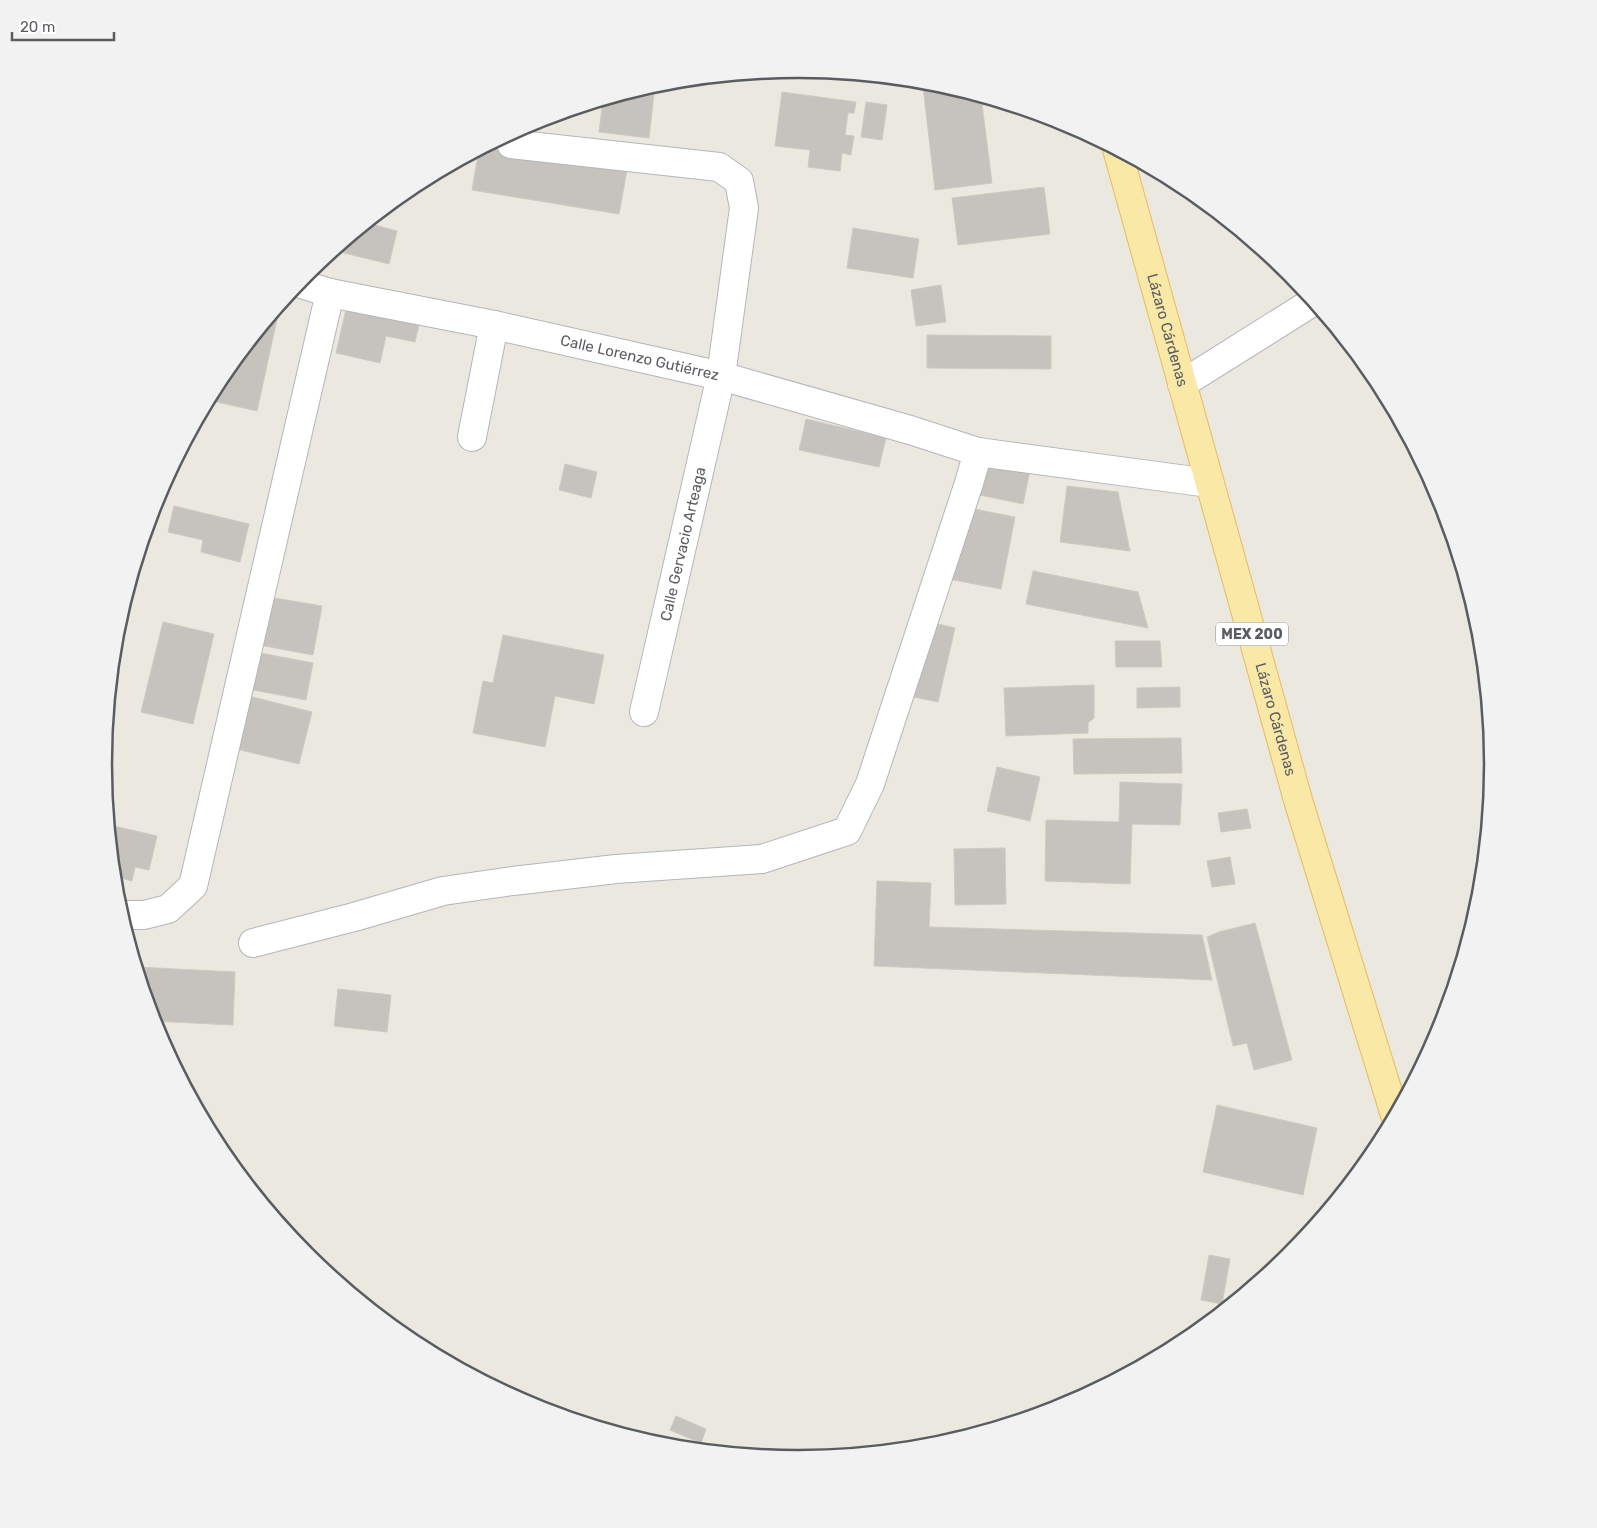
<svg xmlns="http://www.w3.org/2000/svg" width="1597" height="1528" viewBox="0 0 1597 1528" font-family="Rubik,sans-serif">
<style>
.building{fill:#c6c3be;stroke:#cfcabf}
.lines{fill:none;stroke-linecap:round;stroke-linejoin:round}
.minor-casing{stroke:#b3b6ba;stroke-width:30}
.major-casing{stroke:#e9bb5c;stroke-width:30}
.minor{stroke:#fff;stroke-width:28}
.major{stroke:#fae9a6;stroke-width:28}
.labels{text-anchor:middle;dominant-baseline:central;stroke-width:4.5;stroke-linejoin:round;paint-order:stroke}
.shield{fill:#fff;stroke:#8b8e90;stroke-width:1}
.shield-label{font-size:14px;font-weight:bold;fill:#595d61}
.street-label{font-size:15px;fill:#595d61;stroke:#fff}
.rim{fill:none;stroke:#595d61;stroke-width:2.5}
</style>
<rect width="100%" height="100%" fill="#ebe8e0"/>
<path class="building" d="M939,84L981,96L992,183L935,190L923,86Z
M655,85L649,138L599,132L603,100Z
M782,92L856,102L854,113H848L845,135L854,136L851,155L842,153L840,171L808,167L810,150L775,146Z
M866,102L887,105L882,140L861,137Z
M485,147L627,170L619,214L472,190L479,150Z
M1044,187L1050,234L958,245L952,198Z
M367,223L397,231L389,264L336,251L337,247Z
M853,228L919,239L913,278L847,268Z
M941,285L946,322L916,326L911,290Z
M347,305L420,321L415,342L386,336L380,363L336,353Z
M276,309L279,310L257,411L208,400L221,378Z
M927,335L1051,336V369L927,368Z
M806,419L886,438L879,467L799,450Z
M977,458L1030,470L1023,504L970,493Z
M565,464L597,472L591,498L559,490Z
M1067,486L1118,492L1130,551L1060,542Z
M174,506L249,524L240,562L201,552L203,540L168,532Z
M964,507L1015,517L1001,589L949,579Z
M1033,571L1138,592L1148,628L1026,604Z
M268,597L322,606L313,655L259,645Z
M926,621L955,628L938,702L909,696Z
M163,622L214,634L193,724L141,712Z
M503,635L604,655L594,704L555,696L545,747L473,733L483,681L493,683Z
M1115,641H1160L1162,667H1116Z
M255,652L313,663L306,700L248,689Z
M1094,685V718L1088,723V733L1006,736L1004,688Z
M1180,687V707L1137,708V688Z
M249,696L312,712L299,764L236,749Z
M1181,738L1182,773L1074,774L1073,739Z
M997,767L1040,777L1030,821L987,811Z
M1120,782L1182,784L1180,825L1132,824L1130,884L1045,881L1046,820L1119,822Z
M1247,809L1251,828L1221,832L1218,813Z
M114,826L157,836L149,870L135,867L132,881L114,876L111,839Z
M1005,848L1006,904L955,905L954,849Z
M1230,857L1235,884L1212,887L1207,861Z
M877,881L931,883L929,927L1202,935L1212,980L874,966Z
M1255,923L1292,1060L1254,1070L1247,1043L1233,1046L1207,937L1219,932Z
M137,967L235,972L233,1025L153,1021Z
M338,989L391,995L387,1032L334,1026Z
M1217,1105L1317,1128L1303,1195L1203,1172Z
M1209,1255L1230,1259L1222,1304L1201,1300Z
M676,1416L706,1429L701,1443L670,1430Z"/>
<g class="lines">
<g class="minor-casing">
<g id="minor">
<path d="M511,144L719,167L739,181L744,208L721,376L644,712"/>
<path id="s1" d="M298,283L330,293L494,325L721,376L910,430L978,452L1209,483"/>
<path d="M1182,384L1314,301"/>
<path d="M472,437L494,325"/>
<path d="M121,915H144L168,909L193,886L330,293"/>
<path d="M253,943L354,917L443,891L513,881L616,869L762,859L847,831L870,784L969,483L978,452"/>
</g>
</g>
<g class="major-casing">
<g id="major">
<path id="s2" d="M1117,149L1298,800L1395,1115"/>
</g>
</g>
<use href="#minor" class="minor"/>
<use href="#major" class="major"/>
</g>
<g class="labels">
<rect class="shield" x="1216" y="622.5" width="72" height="23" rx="4"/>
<g class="shield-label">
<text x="1252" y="634">MEX 200</text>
</g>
<g class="street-label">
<text stroke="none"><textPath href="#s2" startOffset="188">Lázaro Cárdenas</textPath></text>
<text stroke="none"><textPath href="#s1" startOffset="350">Calle Lorenzo Gutiérrez</textPath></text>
<text transform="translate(683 544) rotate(-77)">Calle Gervacio Arteaga</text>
<text stroke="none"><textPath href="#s2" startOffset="592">Lázaro Cárdenas</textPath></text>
</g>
</g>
<path d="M0 0H1597V1528H0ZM112 764a686 686 0 1 1 1372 0a686 686 0 1 1-1372 0Z" fill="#f2f2f2" fill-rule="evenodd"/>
<path class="rim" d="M112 764a686 686 0 1 1 1372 0a686 686 0 1 1-1372 0Z"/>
<path d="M12 32v8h102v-8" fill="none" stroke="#595d61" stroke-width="2.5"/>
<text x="20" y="32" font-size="15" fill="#595d61" stroke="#ffffff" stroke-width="4" paint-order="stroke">20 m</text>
</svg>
